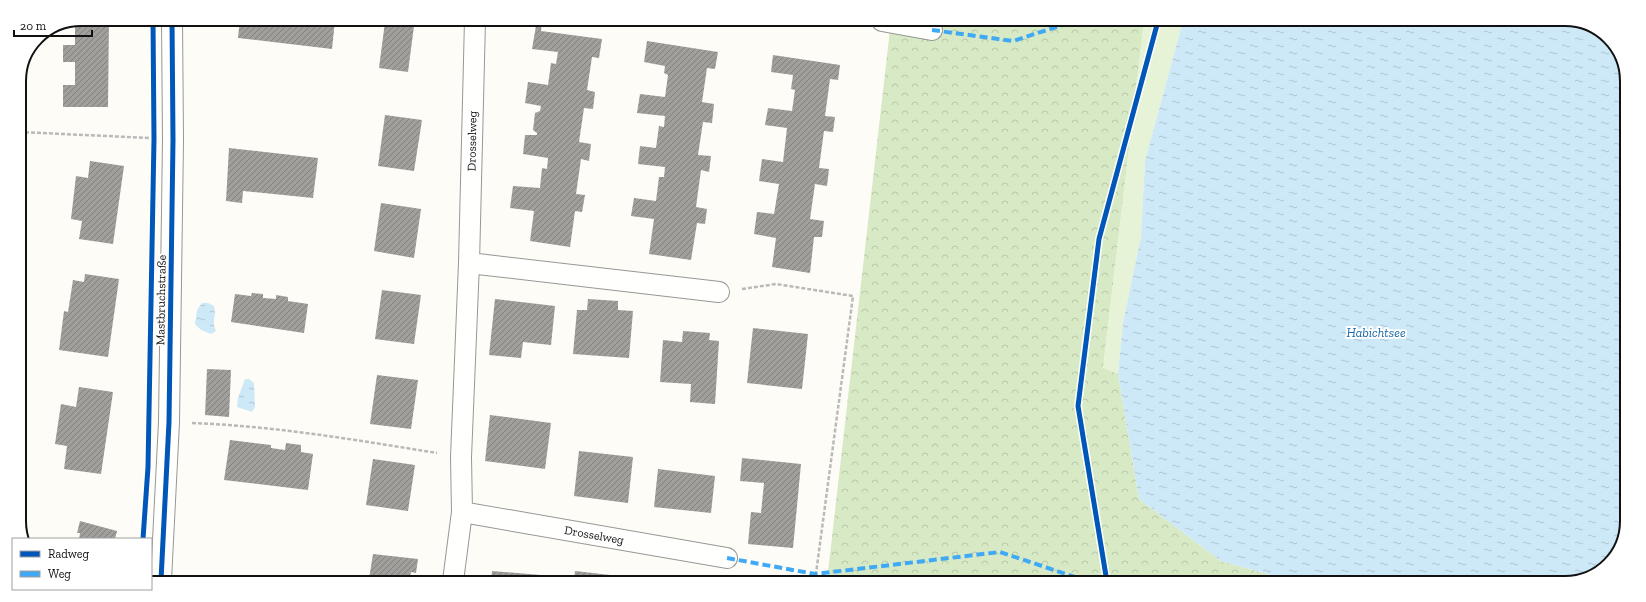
<svg xmlns="http://www.w3.org/2000/svg" width="1646" height="602" viewBox="0 0 1646 602" font-family="'Zilla Slab',serif">
<style>
.grass{fill:#e7f3d7}
.forest{fill:url(#forest-crowns)}
.water{fill:url(#water-ripples)}
.building{fill:url(#building-hatch)}
.lines{fill:none;stroke-linecap:round;stroke-linejoin:round}
.minor-casing{stroke:#979795;stroke-width:22}
.path{stroke:#b9b9b8;stroke-width:2.5;stroke-dasharray:4 2;stroke-linecap:butt}
.minor{stroke:#fffffe;stroke-width:20}
.quiet{stroke:#3fa9f5;stroke-width:4;stroke-dasharray:8 4;stroke-linecap:butt}
.cycleway-casing{stroke:#fff;stroke-width:8}
.cycleway{stroke:#0057b8;stroke-width:5}
.labels{text-anchor:middle;dominant-baseline:central;stroke-width:4;stroke-linejoin:round;paint-order:stroke}
.street-label{font-size:12px;fill:#111;stroke:#fff}
.water-label{font-size:13px;font-style:italic;fill:#1768a6;stroke:#fff}
.rim{fill:none;stroke:#111;stroke-width:2}
</style>
<defs>
<pattern id="forest-crowns" width="20" height="18" patternUnits="userSpaceOnUse"><rect width="20" height="18" fill="#d8eac5"/><path d="M2 6a3 3 0 1 1 6 0M12 15a3 3 0 1 1 6 0" fill="none" stroke="#b8c8a8"/></pattern>
<pattern id="water-ripples" width="26" height="14" patternUnits="userSpaceOnUse"><rect width="26" height="14" fill="#cde8f7"/><path d="M2 4q2-2 4 0t4 0M15 11q2-2 4 0t4 0" fill="none" stroke="#afc6d3"/></pattern>
<pattern id="building-hatch" width="6" height="6" patternUnits="userSpaceOnUse"><rect width="6" height="6" fill="#a19f9c"/><path d="M-1 1l2-2M0 6l6-6M5 7l2-2" fill="none" stroke="#82807e"/></pattern>
</defs>
<rect width="100%" height="100%" fill="#fdfcf7"/>
<path class="grass" d="M1144,21H1183L1145,161L1141,236L1123,323L1118,374L1103,369Z"/>
<path class="forest" d="M891,21H1144L1103,368L1118,374L1139,499L1221,561L1296,582L827,581Z"/>
<path class="water" d="M1183,21L1585,22L1614,43L1627,77L1624,541L1603,570L1565,583L1296,582L1221,561L1139,499L1118,374L1123,323L1141,236L1145,161Z
M202,303H208L214,306C217,315 211,321 216,331L211,334L201,330L195,324L197,310Z
M245,379H249L254,383L255,407L252,412L237,407L238,398Z"/>
<path class="building" d="M81,19H109L108,107H63V85H75V62H63V45H75V22Z
M240,19L335,20L332,49L238,38Z
M537,20H542L541,31L602,39L599,58L592,57L587,90L595,92L593,109L584,108L579,142L591,144L589,161L581,159L576,194L585,195L582,212L575,211L570,247L530,241L534,211L510,208L513,186L540,188L542,168L547,169L548,158L523,154L525,135H537V133L533,130L535,113L540,111L541,106L525,103L528,82L548,85L551,63L556,64L558,52L532,49Z
M385,22L414,26L408,72L379,68Z
M647,41L718,52L715,69L707,68L702,102L714,104L712,123L703,122L698,155L711,156L709,172L701,170L696,207L707,209L705,224L697,223L691,260L649,254L654,219L631,216L634,198L656,201L659,177H664L665,167L638,164L640,146L656,148L659,126L664,127L665,116L637,113L640,94L665,97L668,75L664,73L665,66L644,62Z
M773,55L840,65L838,80L830,79L825,116L835,117L833,132L824,131L819,168L829,169L827,186L815,184L810,219L824,221L822,237H814L810,273L772,267L776,238L754,234L757,212L774,214L779,184L759,181L762,159L783,162L787,128L765,125L768,108L792,111L795,90L791,89L793,75L771,72Z
M385,115L422,120L414,171L378,166Z
M229,148L318,158L313,198L243,191L242,203L226,201Z
M90,161L124,166L113,244L79,239L82,221L71,219L76,176L88,178Z
M381,203L421,209L414,258L374,251Z
M85,274L119,279L108,357L59,350L64,311L68,312L73,280L84,282Z
M382,290L421,295L414,344L375,339Z
M252,293L263,294V298L276,299V295L288,297V301L308,304L304,333L231,322L235,294L251,296Z
M495,299L555,306L551,345L523,342L521,358L489,355Z
M588,299L618,301V310L633,311L629,358L573,354L577,310H587Z
M753,328L808,334L802,389L747,383Z
M683,331L710,333L709,340L719,341L715,404L690,402L691,384L660,382L663,340L682,342Z
M207,369L231,370L229,417L205,415Z
M377,375L418,380L411,429L370,424Z
M79,387L113,392L101,474L64,469L67,446L55,444L61,404L76,407Z
M490,415L551,423L545,469L485,461Z
M230,440L271,445V448L285,450L286,443L301,445V452L313,454L308,490L224,480Z
M579,451L633,457L628,503L574,496Z
M742,458L801,464L793,548L748,544L751,512L761,513L764,483L740,481Z
M373,459L415,465L408,511L366,505Z
M658,469L715,476L711,513L654,507Z
M80,521L117,531L115,539H79L80,533H77Z
M373,554L418,559L416,573L411,572L409,581L374,580L369,579Z
M492,571L541,575V581H491Z
M575,571L619,576L618,579L623,581H574Z"/>
<g class="lines">
<g class="minor-casing">
<path id="minor" d="M882,21L932,30
M469,263L719,292
M462,512L727,558
M161,580L169,422L173,140L172,19
M453,581L462,512L461,457L469,263L475,20"/>
</g>
<path class="path" d="M19,132L150,138
M742,289L776,284L853,296L815,581
M192,423C275,426 356,440 437,453"/>
<use href="#minor" class="minor"/>
<path class="quiet" d="M932,30L1013,41L1075,21
M727,558L815,574L1000,552L1090,582"/>
<g class="cycleway-casing">
<path id="cycleway" d="M143,539L148,467L154,139L153,19
M161,580L169,422L173,140L172,19
M1107,582L1078,406L1099,239L1158,21"/>
</g>
<use href="#cycleway" class="cycleway"/>
</g>
<g class="labels">
<g class="street-label">
<text transform="translate(472 141) rotate(-89)">Drosselweg</text>
<text transform="translate(161 300) rotate(-89)">Mastbruchstraße</text>
<text transform="translate(594 535) rotate(10)">Drosselweg</text>
</g>
<g class="water-label">
<text x="1376" y="332">Habichtsee</text>
</g>
</g>
<path d="M0 0H1646V602H0ZM81 26H1565A55 55 0 0 1 1620 81V521A55 55 0 0 1 1565 576H81A55 55 0 0 1 26 521V81A55 55 0 0 1 81 26Z" fill="#fff" fill-rule="evenodd"/>
<path class="rim" d="M81 26H1565A55 55 0 0 1 1620 81V521A55 55 0 0 1 1565 576H81A55 55 0 0 1 26 521V81A55 55 0 0 1 81 26Z"/>
<rect x="12" y="538" width="140" height="52" fill="#ffffff" stroke="#a0a0a0"/>
<rect x="20" y="551" width="20" height="6" fill="#0057b8" stroke="#a0a0a0"/>
<text x="48" y="558" font-size="12" fill="#111111">Radweg</text>
<rect x="20" y="571" width="20" height="6" fill="#3fa9f5" stroke="#a0a0a0"/>
<text x="48" y="578" font-size="12" fill="#111111">Weg</text>
<path d="M14 30v6h78v-6" fill="none" stroke="#111111" stroke-width="2"/>
<text x="20" y="30" font-size="12" fill="#111111" stroke="#ffffff" stroke-width="3" paint-order="stroke">20 m</text>
</svg>
